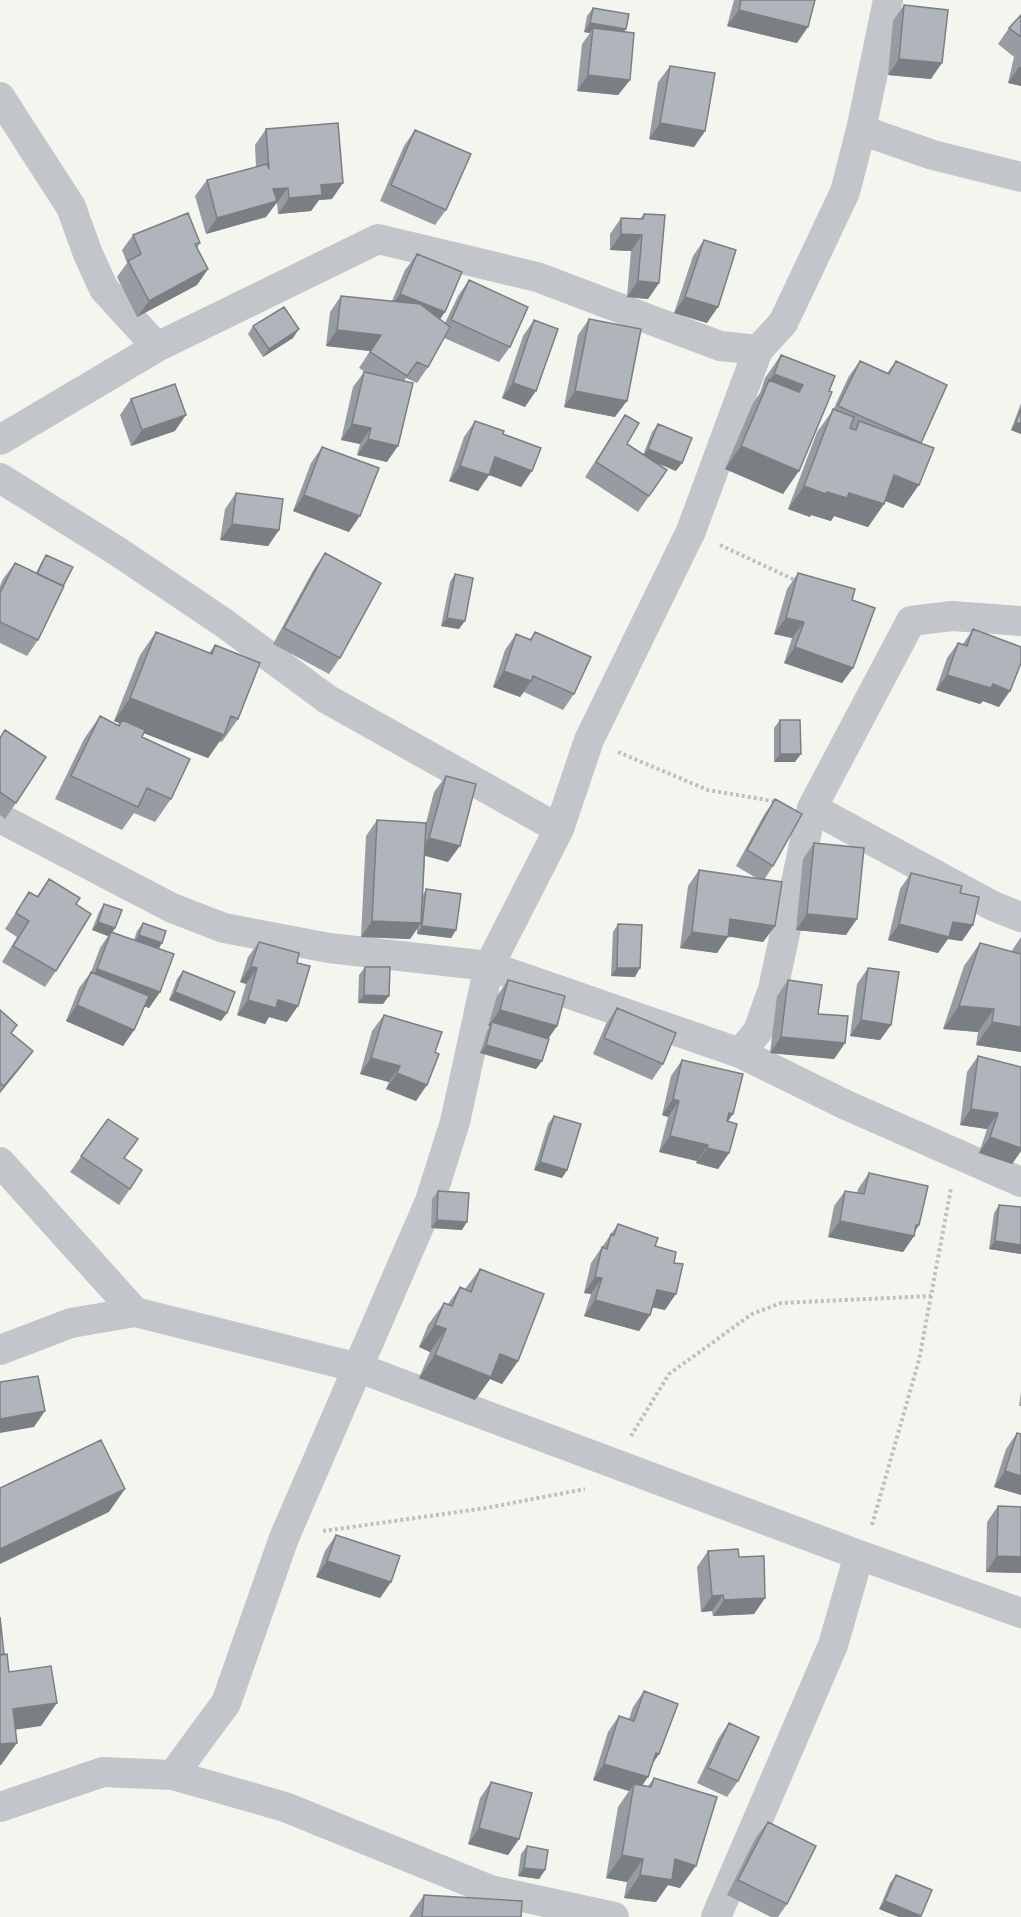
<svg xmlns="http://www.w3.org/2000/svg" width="1021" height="1917" viewBox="0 0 1021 1917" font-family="Helvetica,sans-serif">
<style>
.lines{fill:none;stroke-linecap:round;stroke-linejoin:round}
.path{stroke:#bebfc1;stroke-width:4;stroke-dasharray:3 3;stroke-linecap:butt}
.street{stroke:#c2c5c9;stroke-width:30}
.wall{fill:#969ca1}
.shaded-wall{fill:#7a7f83}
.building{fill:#afb5bb;stroke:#7a7f83;stroke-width:1.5}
</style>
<rect width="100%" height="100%" fill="#f5f5f0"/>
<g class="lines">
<path class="path" d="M720,545L797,581
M618,752L708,790L778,802
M631,1436L669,1374L752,1314L781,1303L931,1296
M872,1525L919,1360L951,1188
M323,1531L486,1508L585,1489"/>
<path class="street" d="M0,97L71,207L88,254L104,289L157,347
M861,130L933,155L1021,177
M0,440L157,347L378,239L537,277L720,346L758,350L783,323L845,192L861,130L888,0
M0,478L117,551L224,623L327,699L559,829
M812,808L993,906L1021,917
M0,818L172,908L224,928L329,948L489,966L740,1053L758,1031L773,989L812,808L911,621L952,616L1021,621
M740,1053L846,1105L1021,1182
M0,1162L135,1312
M0,1350L71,1323L135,1312L359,1368L859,1555L1021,1613
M173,1775L226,1703L284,1538L430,1201L455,1122L489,966L559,829L589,740L691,531L758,350
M0,1807L103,1772L173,1775L285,1807L490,1890L614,1917
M716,1917L833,1645L859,1555"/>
</g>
<path class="wall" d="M734,0H815L797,43L727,26Z
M904,5L931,79L888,75L893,21Z
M593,8L625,32L630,80L618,95L577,91L582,44L590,33L584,32L587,16Z
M1021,15V86L1008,83L1014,57L998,44L1009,28Z
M670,66L705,131L694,147L649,139L658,82Z
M266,129L332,199L319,200L311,211L278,214L277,203L275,204L266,217L206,234L195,196L207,180L256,167L255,145Z
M415,130L446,210L435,225L380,201L404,146Z
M644,214L659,283L648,299L627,297L631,251L610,250V234L621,218L640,219Z
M133,235L200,243L197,248L208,269L197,285L137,317L117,277L127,263L122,250Z
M704,240L707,323L674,313L693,256Z
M417,254L440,319L445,323L458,296L469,280L510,347L499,362L444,338L428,367L417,383L406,378L404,381L387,462L357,455L360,444L341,440L353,387L364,372H365L359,368L370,351L326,346L330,312L341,296L392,301L405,270Z
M589,319L615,417L564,407L578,335Z
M534,320L525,407L502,398L523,336Z
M253,326L293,338L263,357L248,334Z
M781,355L835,376L783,494L725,469L753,403L760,393L765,378Z
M860,361L887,373L896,361L921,443L903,508L885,501L884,504L868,527L834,516L831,521L811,515L810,517L788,509L817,432L833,410L849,376Z
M131,399L175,431L131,446L120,415Z
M1021,403V434L1011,430Z
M625,415L627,444L643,455L652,432L658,424L676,471L655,462L649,496L638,512L585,477Z
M475,421L503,434L521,487L489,475L478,491L449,481L464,437Z
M322,447L349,532L293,511L311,463Z
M236,493L279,530L268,546L220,540L225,509Z
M325,553L340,658L329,674L273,644L314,569Z
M46,555L63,586L38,640L27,656L0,643V586L3,579L15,563L36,573L41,563Z
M798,573L852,600L853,668L842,683L784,663L792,638L774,634L787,589Z
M455,574L459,629L441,626L450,582Z
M973,629L999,707L983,701L980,704L936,690L947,658L958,643L963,644Z
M156,632L209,653L215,645L238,719L222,742L220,741L208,758L144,733L142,737L171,799L155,822L134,813L122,830L55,799L84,739L100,716L118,725L119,723L114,721L140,655Z
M535,632L574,694L563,710L524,692L520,697L493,687L505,650L516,634L530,639Z
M780,720L795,762H774V728Z
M0,737L16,803L5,819L0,815Z
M446,776L448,862L425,855L423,895L426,889L456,930L451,938L417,934V929L410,939L361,937L366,836L377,820L426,823L434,792Z
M775,799L773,866L764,880L775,926L763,942L728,936L717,953L680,948L688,886L699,870L758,879L736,866L764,815Z
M814,843L846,935L796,930L803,859Z
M911,873L960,893L973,925L962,941L948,939L938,953L888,940L900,889Z
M49,879L76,904L56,971L45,987L2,962L17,937L5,929L29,892L37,896Z
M104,904L113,932L134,940L137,931L143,923L159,949L160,992L149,1008L144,1006L134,1030L123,1046L66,1021L79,988L91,972L100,948L108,936L92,930L99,912Z
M618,924L635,977L611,976L613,932Z
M1021,937V1052L976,1045L978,1032L943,1029L964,966L980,943L1011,952Z
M259,942L297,963L287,1022L269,1017L265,1024L237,1015L246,984L240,982L248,957Z
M365,967L383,1004L358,1003L359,975Z
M868,968L891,1025L880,1040L850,1036L857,984Z
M183,971L221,1021L169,1000L177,979Z
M508,980L557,1026L548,1038L542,1061L536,1069L480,1053L487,1031L490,1026H488L497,996Z
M788,980L845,1043L834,1059L770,1053L777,996Z
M617,1008L663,1064L652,1080L593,1054L606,1024Z
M0,1010L11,1033L33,1051L21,1067L0,1093Z
M384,1015L416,1101L386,1089L389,1082L360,1074L372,1031Z
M978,1056L1021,1067V1151L1012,1164L979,1153L987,1129L960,1125L967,1072Z
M682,1060L728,1122L729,1153L718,1169L696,1163L697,1161L659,1152L668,1117L662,1115L671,1076Z
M554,1116L567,1170L562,1178L534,1170L548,1124Z
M108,1119L124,1158L130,1189L119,1205L70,1172Z
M869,1173L919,1225L915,1232L914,1236L903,1252L828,1237L834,1206L845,1191L857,1193L858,1189Z
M438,1191L462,1230L431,1228L432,1199Z
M999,1205L1021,1207V1254L989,1249L994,1213Z
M618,1224L655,1246L674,1263L665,1310L653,1307L650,1315L639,1331L584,1316L591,1294L584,1293L591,1263Z
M480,1269L518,1361L502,1384L490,1379L475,1400L419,1378L430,1352L419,1347L428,1325L444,1303L448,1304L460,1287L465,1289Z
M1021,1392V1406H1019Z
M1017,1433L1021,1434V1495L994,1487L1006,1449Z
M998,1506L1021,1573L986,1572L987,1522Z
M336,1535L391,1582L380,1598L316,1577L325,1551Z
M708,1551L739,1557L765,1598L754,1614L713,1616L712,1611L701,1612L697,1567Z
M644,1691L659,1754L652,1764L643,1785L648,1786L654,1778L680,1888L668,1885L656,1902L624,1898L627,1882L606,1878L618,1807L629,1791L593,1780L608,1732L619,1716L629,1719L633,1707Z
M729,1723L738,1781L727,1797L697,1783L718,1739Z
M491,1782L519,1839L508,1855L468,1844L480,1798Z
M768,1822L787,1904L778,1917H771L727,1895L756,1837Z
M527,1846L545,1870L539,1879L518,1876L521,1854Z
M896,1875L932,1890L920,1917H899L879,1909L890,1883Z
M424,1895L521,1917H409Z"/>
<path class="shaded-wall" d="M739,10L808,27L797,43L727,26Z
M590,23L626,29L621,37L593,28L590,33L584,32Z
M899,59L942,63L931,79L888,75Z
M1019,67H1021V86L1008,83Z
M588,75L630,80L618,95L577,91Z
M660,123L705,131L694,147L649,139Z
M343,183L332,199L319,200L311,211L278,214L289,198L321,185Z
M288,188L266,217L206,234L217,218L273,189Z
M621,234L642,235L631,251L610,250Z
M208,269L197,285L137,317L149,301Z
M638,281L659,283L648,299L627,297Z
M400,294L445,312L434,328L389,310Z
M685,297L718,307L707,323L674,313Z
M299,329L293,338L263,357L269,349Z
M337,330L381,335L370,351L326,346Z
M774,374L803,385L787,408L767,384Z
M513,383L536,391L525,407L502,398Z
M575,391L627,401L615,417L564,407Z
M186,415L175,431L131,446L142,430Z
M1016,422L1021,424V434L1011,430Z
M352,424L371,428L360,444L341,440Z
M368,439L398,446L387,462L357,455Z
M741,446L799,471L783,494L725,469Z
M648,449L682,463L676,471L642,457Z
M495,457L532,471L521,487L484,473Z
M460,466L489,475L478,491L449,481Z
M894,475L919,485L903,508L878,498Z
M804,486L827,492L849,493L884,504L868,527L834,516L831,521L811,515L810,517L788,509Z
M304,495L360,516L349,532L293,511Z
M232,524L279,530L268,546L220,540Z
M447,618L465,621L459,629L441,626Z
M786,618L804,622L792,638L774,634Z
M795,647L853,668L842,683L784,663Z
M504,671L531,681L520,697L493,687Z
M947,675L993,684L1010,691L999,707L983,701L980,704L936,690Z
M130,698L224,735L208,758L120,724L122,720L119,723L114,721Z
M780,754H801L795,762H774Z
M429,838L460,846L448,862L418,854Z
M807,914L857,919L846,935L796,930Z
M730,919L775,926L763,942L719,935Z
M372,921L421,923L410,939L361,937Z
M98,922L115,928L110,937L111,932L108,936L92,930Z
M953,922L973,925L962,941L948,939L938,953L888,940L899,924Z
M422,926L456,930L451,938L417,934Z
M692,932L728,937L717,953L680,948Z
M139,935L162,943L157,952L133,944Z
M251,966L257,968L246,984L240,982Z
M617,968H640L635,977L611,976Z
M97,969L160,992L149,1008L86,985Z
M175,992L227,1013L221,1021L169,1000Z
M364,995L389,996L383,1004L358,1003Z
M248,1000H278L298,1006L287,1022L269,1017L265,1024L237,1015Z
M77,1005L134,1030L123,1046L66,1021Z
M959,1006L994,1009L978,1032L943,1029Z
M500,1010L557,1026L546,1042L492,1022L490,1026H488Z
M861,1020L891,1025L880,1040L850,1036Z
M992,1022L1021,1027V1052L976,1045Z
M781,1037L845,1043L834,1059L770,1053Z
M486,1045L542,1061L536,1069L480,1053Z
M33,1051L21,1067L0,1093V1091L4,1086Z
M371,1058L400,1066L389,1082L360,1074Z
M397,1073L427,1085L416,1101L386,1089Z
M673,1099L679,1101L668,1117L662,1115Z
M971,1109L998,1113L987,1129L960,1125Z
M729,1113L733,1114L722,1130Z
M670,1136L708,1145L697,1161L659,1152Z
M990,1137L1021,1148V1151L1012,1164L979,1153Z
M707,1148L729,1153L718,1169L696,1163Z
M540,1162L567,1170L562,1178L534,1170Z
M437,1220L467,1222L462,1230L431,1228Z
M840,1221L916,1225H919L912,1235L914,1236L903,1252L828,1237Z
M995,1241L1021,1245V1254L989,1249Z
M595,1277L602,1278L591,1294L584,1293Z
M657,1290L676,1294L665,1310L646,1306Z
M595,1300L650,1315L639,1331L584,1316Z
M435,1325L446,1329L430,1352L419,1347Z
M500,1354L518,1361L502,1384L490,1379L475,1400L419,1378L435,1355Z
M45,1411L34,1427L0,1433V1419Z
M1005,1471L1021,1476V1495L994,1487Z
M125,1489L109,1512L0,1564V1549Z
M997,1556L1021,1557V1573L986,1572Z
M327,1561L391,1582L380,1598L316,1577Z
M723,1595L712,1611L701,1612L712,1596Z
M765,1598L754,1614L713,1616L724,1600Z
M57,1703L41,1726L0,1732L13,1709Z
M17,1743L1,1765H0V1744Z
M656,1753L659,1754L648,1770Z
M604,1764L648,1777L637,1793L634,1784L629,1791L593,1780Z
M479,1828L519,1839L508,1855L468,1844Z
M622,1855L643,1859L627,1882L606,1878Z
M675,1859L696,1866L680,1888L668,1885L656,1902L624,1898L640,1875Z
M524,1868L545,1870L539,1879L518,1876Z
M885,1901L921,1916L920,1917H899L879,1909Z"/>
<path class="building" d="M741,0H815L808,27L739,10Z
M904,5L948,10L942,63L899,59Z
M593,8L629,14L626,29L590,23Z
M1021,15V37L1009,28Z
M593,28L634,33L630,80L588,75Z
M670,66L715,73L705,131L660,123Z
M338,123L343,183L321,185L322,195L289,198L288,188L273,189L277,201L217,218L207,180L267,164L269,169L266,129Z
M415,130L471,154L446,210L391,185Z
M188,213L200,243L195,244L208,269L149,301L128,261L141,254L133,235Z
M644,214L665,215L659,283L638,281L642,235L621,234V218L643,219Z
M704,240L736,250L718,307L685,297Z
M417,254L462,272L445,312L400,294Z
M469,280L528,307L510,347L451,320Z
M341,296L420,304L450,327L428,367L417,362L407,376L370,352L381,335L337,330Z
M284,307L299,329L269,349L253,326Z
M589,319L641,329L627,401L575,391Z
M534,320L558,329L536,391L513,383Z
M781,355L835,376L829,391L832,392L799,471L741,446L769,380L799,392L803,385L774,374Z
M860,361L889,374L896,361L947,385L921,443L838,406Z
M364,372L413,383L398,446L368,439L371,428L352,424Z
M175,384L186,415L142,430L131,399Z
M833,409L854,417L850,428L856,430L859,421L934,448L919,485L894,475L884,504L849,493L847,498L827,492L826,494L804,486Z
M1021,410V424L1016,422Z
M625,415L639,423L627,444L667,470L649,496L596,462Z
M475,421L504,431L503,434L541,448L532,471L495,457L489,475L460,466Z
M658,424L692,438L682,463L648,449Z
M322,447L379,468L360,516L304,495Z
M236,493L283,499L279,530L232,524Z
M325,553L381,583L340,658L284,628Z
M46,555L73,567L63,586L37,574Z
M15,563L64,586L38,640L0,622V593Z
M798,573L855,589L852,600L875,608L853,668L795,647L804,622L786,618Z
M455,574L473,578L465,621L447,618Z
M973,629L1021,647V663L1010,691L993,684L991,688L947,675L958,643L967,646Z
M156,632L212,654L215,645L260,663L238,719L231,716L224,735L130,698Z
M535,632L591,657L574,694L533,676L531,681L504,671L516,634L531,640Z
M100,716L119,726L122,720L145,730L142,737L190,759L171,799L147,788L138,807L71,776Z
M780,720H800L801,754H780Z
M5,730L46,757L16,803L0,792V738Z
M446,776L476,784L460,846L429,838Z
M775,799L802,814L773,866L747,850Z
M377,820L426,823L421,923L372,921Z
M814,843L864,848L857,919L807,914Z
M699,870L782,882L775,926L730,919L728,937L692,932Z
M911,873L962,886L960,893L979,897L973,925L953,922L949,937L899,924Z
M49,879L80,898L76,904L91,914L56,971L13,946L29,921L16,913L29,892L38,897Z
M426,889L461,894L456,930L422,926Z
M104,904L122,910L115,928L98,922Z
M143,923L166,931L162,943L139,935Z
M618,924L642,925L640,968H617Z
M111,932L174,954L160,992L97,969Z
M259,942L299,953L297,963L310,966L298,1006L278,1000L276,1008L248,1000L257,968L251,966Z
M980,943L1021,954V1027L992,1022L994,1009L959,1006Z
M365,967H390L389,996L364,995Z
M868,968L899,972L891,1025L861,1020Z
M183,971L235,992L227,1013L175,992Z
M91,972L149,996L134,1030L77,1005Z
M508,980L565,996L557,1026L500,1010Z
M788,980L822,985L818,1014L848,1016L845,1043L781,1037Z
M617,1008L676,1033L663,1064L604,1038Z
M0,1010L17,1025L11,1033L33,1051L4,1086L0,1083Z
M384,1015L442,1032L435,1052L439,1054L427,1085L397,1073L400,1066L371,1058Z
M492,1022L549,1039L542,1061L486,1045Z
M978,1056L1021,1067V1148L990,1137L998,1113L971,1109Z
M682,1060L743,1074L733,1114L729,1113L727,1121L737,1124L729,1153L707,1148L708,1145L670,1136L679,1101L673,1099Z
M554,1116L581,1124L567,1170L540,1162Z
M108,1119L138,1139L124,1158L142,1170L130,1189L81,1156Z
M869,1173L928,1186L919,1225H916L914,1236L840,1221L845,1191L864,1194Z
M438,1191L469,1193L467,1222L437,1220Z
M999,1205L1021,1207V1245L995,1241Z
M618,1224L658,1238L655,1246L676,1252L674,1263L683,1264L676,1294L657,1290L650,1315L595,1300L602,1278L595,1277L602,1247L607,1249L611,1234L614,1235Z
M480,1269L544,1294L518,1361L500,1354L491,1377L435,1355L446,1329L435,1325L444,1303L452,1306L460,1287L471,1292Z
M38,1376L45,1411L0,1419V1382Z
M1017,1433L1021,1434V1476L1005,1471Z
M101,1440L125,1489L0,1549V1488Z
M998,1506L1021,1507V1557L997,1556Z
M336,1535L400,1556L391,1582L327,1561Z
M738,1549L739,1557L764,1556L765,1598L724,1600L723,1595L712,1596L708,1551Z
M0,1617L4,1654L0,1655Z
M7,1654L9,1672L51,1666L57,1703L13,1709L17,1743L0,1744V1655Z
M644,1691L678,1704L659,1754L656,1753L648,1777L604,1764L619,1716L634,1721Z
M729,1723L759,1737L738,1781L708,1768Z
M654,1778L717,1797L696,1866L675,1859L672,1880L640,1875L643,1859L622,1855L634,1784L651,1787Z
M491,1782L532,1793L519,1839L479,1828Z
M768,1822L816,1846L787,1904L738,1880Z
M527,1846L548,1850L545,1870L524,1868Z
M896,1875L932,1890L921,1916L885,1901Z
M424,1895L522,1901L521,1917H422Z"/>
</svg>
